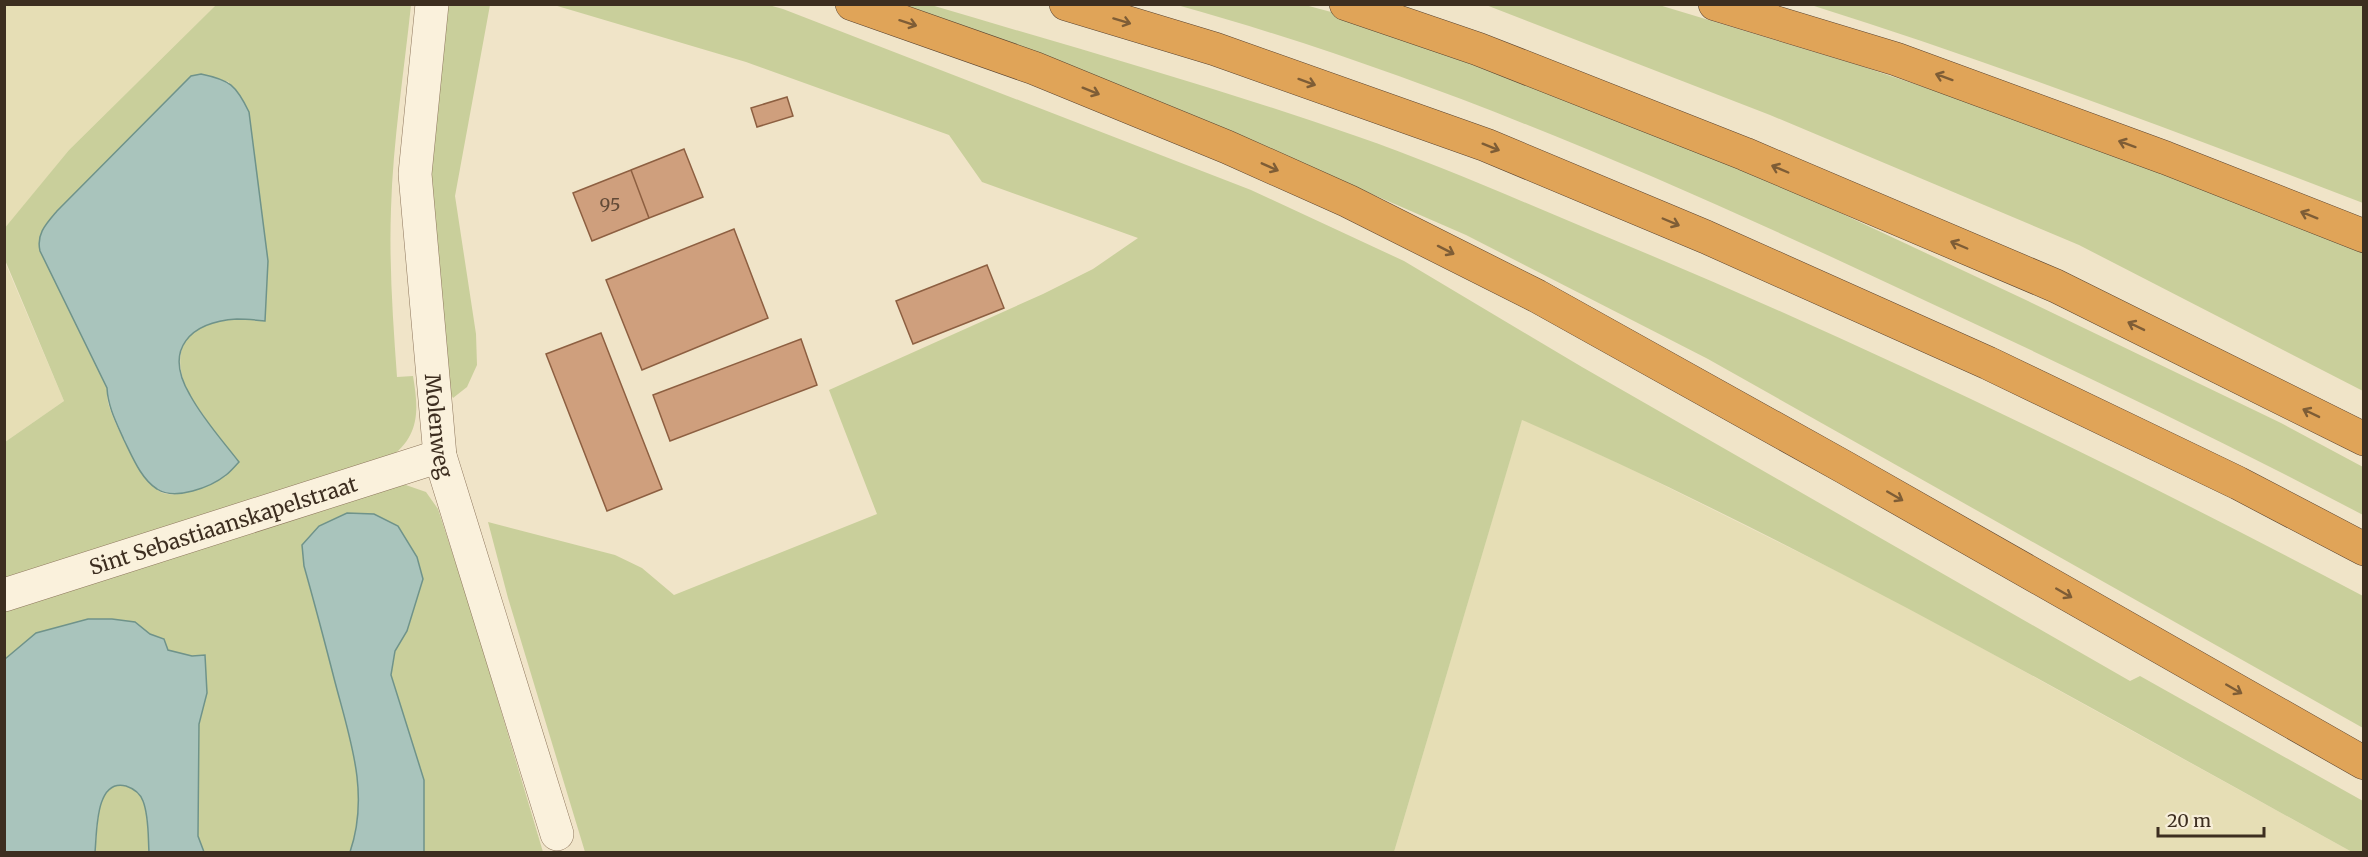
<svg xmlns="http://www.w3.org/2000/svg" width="2368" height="857" viewBox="0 0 2368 857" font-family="Merriweather,serif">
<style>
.farmland{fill:#e6deb5}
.green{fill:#c9cf9b;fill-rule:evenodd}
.water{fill:#a9c4bc;stroke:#6f938a;stroke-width:1.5}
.building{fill:#cf9f7d;stroke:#8d5f41;stroke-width:1.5}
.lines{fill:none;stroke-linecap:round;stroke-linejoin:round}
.minor-casing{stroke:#8d765c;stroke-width:34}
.highway-casing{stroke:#5b4430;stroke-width:34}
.minor{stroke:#faf1dc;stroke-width:33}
.highway{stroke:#e0a458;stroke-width:33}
.oneway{stroke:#7e5d36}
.labels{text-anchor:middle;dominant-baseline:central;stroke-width:4.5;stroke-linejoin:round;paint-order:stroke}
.number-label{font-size:18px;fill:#624a37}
.street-label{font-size:21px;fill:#3d2e20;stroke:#f7eed8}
</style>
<rect width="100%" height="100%" fill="#f0e4c8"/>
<path class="farmland" d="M5,5H216L69,150L5,229Z
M4,260L64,401L5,442H4Z
M1522,419L1627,467L1889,597L2352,852H1394Z"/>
<path class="green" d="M216,5H411C404,72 393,141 391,209C389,265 393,321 397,377L413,376C419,411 420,437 388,459L5,582V442L64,401L5,260L4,229L69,150ZM201,74L229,82L265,320C256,321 246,319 237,319C190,322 167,346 188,392C193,403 203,412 208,423C216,439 220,458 226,476C209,484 182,499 163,493C145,486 112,421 108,402C107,398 107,392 107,388L57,211Z
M448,5H490L455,196L476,334L477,365L467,387L453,398L447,386L430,203L433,142Z
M554,5L765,4L783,9L1251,190L1404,261L1582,367L2130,681L2140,676L2363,801V852H2352C2079,702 1808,545 1522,420L1394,852H585L508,598L488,522L615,555L642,568L674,595L877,514L829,390L1043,294L1093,269L1138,238L982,182L949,135L746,62Z
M895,5H931C1072,47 1216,87 1356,136C1437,164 1516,199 1595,232C1857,340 2113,464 2363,596V728L1708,359L1466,235L1211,124Z
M1177,5H1305L1395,29L1766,178L2028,301L2281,423L2363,467V515C2210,434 2053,360 1896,287C1664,178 1425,74 1177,5Z
M1486,5H1659L1861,66L2019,119L2363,250V391L2079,245L1770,115Z
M1811,5H2363V203C2181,133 1998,64 1811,5Z
M400,483L426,492L438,509L471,610L543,852H424V780L391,675L395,651L407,631L304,567C315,605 325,643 335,682C350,739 370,794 350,852H204L198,836L199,724L207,693L205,655L192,656L168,650L164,639L150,634L135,622L88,619L36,633L5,659V608Z
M122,785C128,787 135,789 140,794C148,804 148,839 149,852H95L99,810L102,799L112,786Z"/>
<path class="water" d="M201,74C230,80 236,85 249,112L268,261L265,321C256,320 246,319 237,319C190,322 163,349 190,395C203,419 222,440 239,462C235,466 231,471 226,475C211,487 175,501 157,489C141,479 132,456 124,440C116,422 108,407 107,388L40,251C36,234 46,224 57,211L191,76Z
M347,513L374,514L398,526L417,557L423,579L407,631L395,651L391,675L424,780V852H350C370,794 350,739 335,682C325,643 315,605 304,566L302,545L319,526Z
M88,619H112L135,622L150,634L164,639L168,650L192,656L205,655L207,693L199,724L198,836L204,852H149C148,837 149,816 143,801C140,793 135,789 126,786C95,778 97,833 95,852H5V659L36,633Z"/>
<path class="building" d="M787,97L793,116L757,127L751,108Z
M684,149L703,197L649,218L631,170Z
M631,170L649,218L592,241L573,193Z
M734,229L768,318L642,370L606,280Z
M987,265L1004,308L913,344L896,301Z
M601,333L662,489L607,511L546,354Z
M801,339L817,385L670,441L653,395Z"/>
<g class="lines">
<g class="minor-casing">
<g id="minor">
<path id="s1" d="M432,4L415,174L440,456L557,834"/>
<path id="s2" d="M4,595L440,456"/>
</g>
</g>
<g class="highway-casing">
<path id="highway" d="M852,4L1034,68L1227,147L1348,201L1537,296L1844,467L2364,763
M1066,4L1215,49L1486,145L1706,237L1988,363L2238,483L2364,549
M1346,4L1478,49L1745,154L2056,286L2364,439
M1715,4L1896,59L2166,158L2364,236"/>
</g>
<use href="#minor" class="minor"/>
<use href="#highway" class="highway"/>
</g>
<defs><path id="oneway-shaft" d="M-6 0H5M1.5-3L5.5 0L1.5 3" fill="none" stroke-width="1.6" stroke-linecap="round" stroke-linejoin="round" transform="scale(1.5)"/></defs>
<g class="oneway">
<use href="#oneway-shaft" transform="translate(1122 21) rotate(17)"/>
<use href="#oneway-shaft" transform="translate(908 23) rotate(18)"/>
<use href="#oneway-shaft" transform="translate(1944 77) rotate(-160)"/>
<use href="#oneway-shaft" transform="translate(1307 82) rotate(20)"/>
<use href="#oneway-shaft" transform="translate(1091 91) rotate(22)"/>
<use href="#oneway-shaft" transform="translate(2127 144) rotate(-160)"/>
<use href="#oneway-shaft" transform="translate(1491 147) rotate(22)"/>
<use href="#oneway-shaft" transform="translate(1270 167) rotate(24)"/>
<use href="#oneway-shaft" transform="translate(1780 169) rotate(-157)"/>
<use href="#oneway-shaft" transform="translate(2309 215) rotate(-158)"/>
<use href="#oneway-shaft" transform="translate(1671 222) rotate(23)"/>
<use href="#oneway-shaft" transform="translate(1959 245) rotate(-157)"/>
<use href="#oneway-shaft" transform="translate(1446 250) rotate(27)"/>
<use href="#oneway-shaft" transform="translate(2136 326) rotate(-154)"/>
<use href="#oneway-shaft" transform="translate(2311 413) rotate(-154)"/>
<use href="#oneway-shaft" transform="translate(1895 496) rotate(30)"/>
<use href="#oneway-shaft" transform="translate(2064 593) rotate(30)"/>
<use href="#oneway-shaft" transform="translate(2234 689) rotate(30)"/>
</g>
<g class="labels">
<g class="number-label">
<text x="610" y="204">95</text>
</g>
<g class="street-label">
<text stroke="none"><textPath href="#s1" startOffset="424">Molenweg</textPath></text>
<text stroke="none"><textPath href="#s2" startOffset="230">Sint Sebastiaanskapelstraat</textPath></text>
</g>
</g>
<rect width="2368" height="857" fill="none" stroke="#3d2e20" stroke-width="12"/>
<path d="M2158 827v9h106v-9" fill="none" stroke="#3d2e20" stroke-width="3"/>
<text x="2167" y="827" font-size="18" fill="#3d2e20" stroke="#f7eed8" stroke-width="4.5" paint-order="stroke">20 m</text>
</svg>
